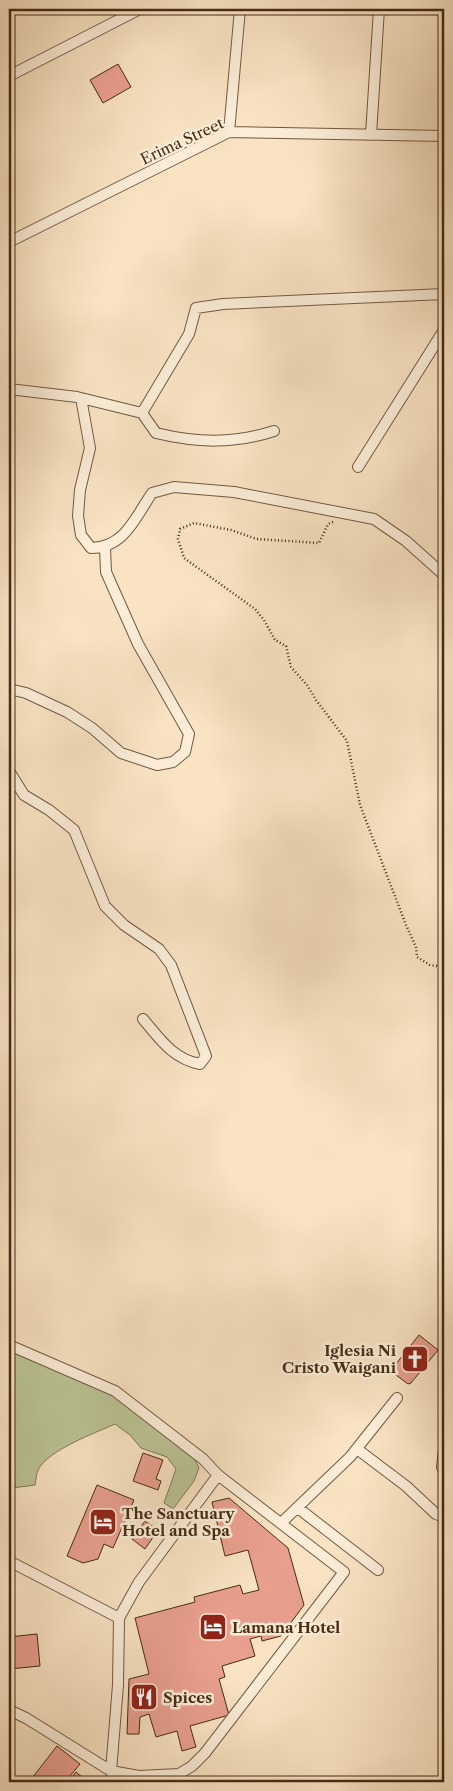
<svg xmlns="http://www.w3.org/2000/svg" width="453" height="1791" viewBox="0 0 453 1791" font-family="'Libre Caslon Text',serif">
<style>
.green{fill:#bbc495;stroke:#807855}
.building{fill:#e99f8e;stroke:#462b15}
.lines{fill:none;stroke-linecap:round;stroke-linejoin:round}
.service-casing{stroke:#735940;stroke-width:7}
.minor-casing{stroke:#735940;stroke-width:12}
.path{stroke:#462b15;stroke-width:2.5;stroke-dasharray:1 2.5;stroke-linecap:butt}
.service{stroke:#fbedd8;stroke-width:5}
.minor{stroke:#fbedd8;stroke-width:10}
.labels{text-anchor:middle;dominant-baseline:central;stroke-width:5;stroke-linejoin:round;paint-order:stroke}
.street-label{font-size:15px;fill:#462b15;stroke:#fbedd8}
.poi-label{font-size:15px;font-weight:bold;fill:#462b15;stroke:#fbedd8;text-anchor:start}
</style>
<rect width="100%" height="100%" fill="#f9e3c3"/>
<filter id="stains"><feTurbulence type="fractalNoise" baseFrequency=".004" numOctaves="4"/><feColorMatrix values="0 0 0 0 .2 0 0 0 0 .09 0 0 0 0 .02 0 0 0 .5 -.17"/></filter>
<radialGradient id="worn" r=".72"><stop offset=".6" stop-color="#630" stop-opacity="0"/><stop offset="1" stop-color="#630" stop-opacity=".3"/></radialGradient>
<path class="green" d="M9,1348L114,1393L193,1456L199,1468L194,1481L173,1509L164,1503L176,1469L167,1457L141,1448L130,1435L115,1424C95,1433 48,1450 38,1470C36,1474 36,1481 35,1485L12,1488L9,1491Z"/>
<path class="building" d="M118,64L131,87L103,103L90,80Z
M419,1335L438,1350L411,1383L408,1384L392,1372V1369Z
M143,1453L163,1460L156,1479L161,1481L158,1490L133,1481Z
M97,1485L134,1500L113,1548L104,1544L98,1559L83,1563L67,1556Z
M229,1498L288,1548L304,1605L281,1636L262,1641L261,1636L250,1639L255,1656L222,1666L225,1677L219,1679L229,1715L190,1726L196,1747L182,1751L177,1731L156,1737L149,1714L140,1717L139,1734H127L129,1679L149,1674L135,1618L195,1602L194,1597L240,1585L243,1594L259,1590L248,1550L225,1556L212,1502Z
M145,1521L158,1530L145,1549L132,1539Z
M37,1634L40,1666L9,1669V1637Z
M57,1746L80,1764L65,1782H29Z
M76,1772L88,1782H68Z"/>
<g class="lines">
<g class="service-casing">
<path id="service" d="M443,1782H444"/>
</g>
<g class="minor-casing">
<path id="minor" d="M9,76L140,9
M229,132L240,9
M371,135L379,9
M9,242L229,132L444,136
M9,389L77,397L142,413L189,334L196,308L223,304L444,294
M81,398L90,448L80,490L78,516L81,535L91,548C125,547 135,518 152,493L174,487L234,492L374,519L406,541L444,575
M142,413L156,433C197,443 234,444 274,431
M358,467L444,330
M9,689L26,693L67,712L92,728L121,753L157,765L173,762L185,752L189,734L138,644L106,572L105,547
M9,771L24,795L49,810L74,830L105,906L124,925L159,949L171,965L206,1056L200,1064C173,1059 160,1039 143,1019
M9,1345L115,1391L203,1459L218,1475L344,1572L205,1753L192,1766L179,1774L139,1776L111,1771L26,1718L9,1710
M357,1449L406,1486L436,1514L444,1517
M444,1450L442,1467L444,1470
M298,1508L378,1570
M281,1523L350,1457L397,1398
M9,1561L119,1618
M114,1782L111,1771L118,1685L119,1618L139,1582L218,1475"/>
</g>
<path class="path" d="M333,522L328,524L319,543L257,539L231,530L194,523L180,529L178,539L184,558L255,609L264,620L275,640L286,646L291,667L307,685L316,700L347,741L360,805L406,925L416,947L417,957L430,965L444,967"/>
<use href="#service" class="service"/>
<use href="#minor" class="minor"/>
</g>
<defs>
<g id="church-square" transform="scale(1.4375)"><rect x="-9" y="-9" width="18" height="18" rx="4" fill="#8f2418" stroke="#fbedd8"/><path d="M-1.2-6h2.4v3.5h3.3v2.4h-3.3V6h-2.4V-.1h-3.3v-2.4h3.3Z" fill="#fff"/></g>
<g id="hotel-square" transform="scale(1.4375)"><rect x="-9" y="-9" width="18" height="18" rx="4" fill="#8f2418" stroke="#fbedd8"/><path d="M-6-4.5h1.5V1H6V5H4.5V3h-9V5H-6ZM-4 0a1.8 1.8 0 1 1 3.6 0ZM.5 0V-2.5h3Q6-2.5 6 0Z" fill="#fff"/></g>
<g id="restaurant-square" transform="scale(1.4375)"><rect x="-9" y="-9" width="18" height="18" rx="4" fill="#8f2418" stroke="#fbedd8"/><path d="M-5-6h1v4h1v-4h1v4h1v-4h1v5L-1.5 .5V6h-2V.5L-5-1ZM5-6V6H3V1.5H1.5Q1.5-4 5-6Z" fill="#fff"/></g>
</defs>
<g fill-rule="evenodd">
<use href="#church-square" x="415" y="1359"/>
<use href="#hotel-square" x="103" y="1522"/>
<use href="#hotel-square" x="213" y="1627"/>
<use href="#restaurant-square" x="144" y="1697"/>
</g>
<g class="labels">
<g class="street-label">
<text transform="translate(182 141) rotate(-25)">Erima Street</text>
</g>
<g class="poi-label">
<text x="396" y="1350" text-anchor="end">Iglesia Ni<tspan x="396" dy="17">Cristo Waigani</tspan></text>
<text x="122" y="1513">The Sanctuary<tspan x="122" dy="17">Hotel and Spa</tspan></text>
<text x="232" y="1627">Lamana Hotel</text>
<text x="163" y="1697">Spices</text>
</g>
</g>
<rect width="453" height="1791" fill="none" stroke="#f9e3c3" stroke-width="30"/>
<rect x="10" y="10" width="433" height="1771" fill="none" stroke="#462b15" stroke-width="2.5"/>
<rect x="15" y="15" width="423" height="1761" fill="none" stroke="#462b15"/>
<rect width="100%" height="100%" filter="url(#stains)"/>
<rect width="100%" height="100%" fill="url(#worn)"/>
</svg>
